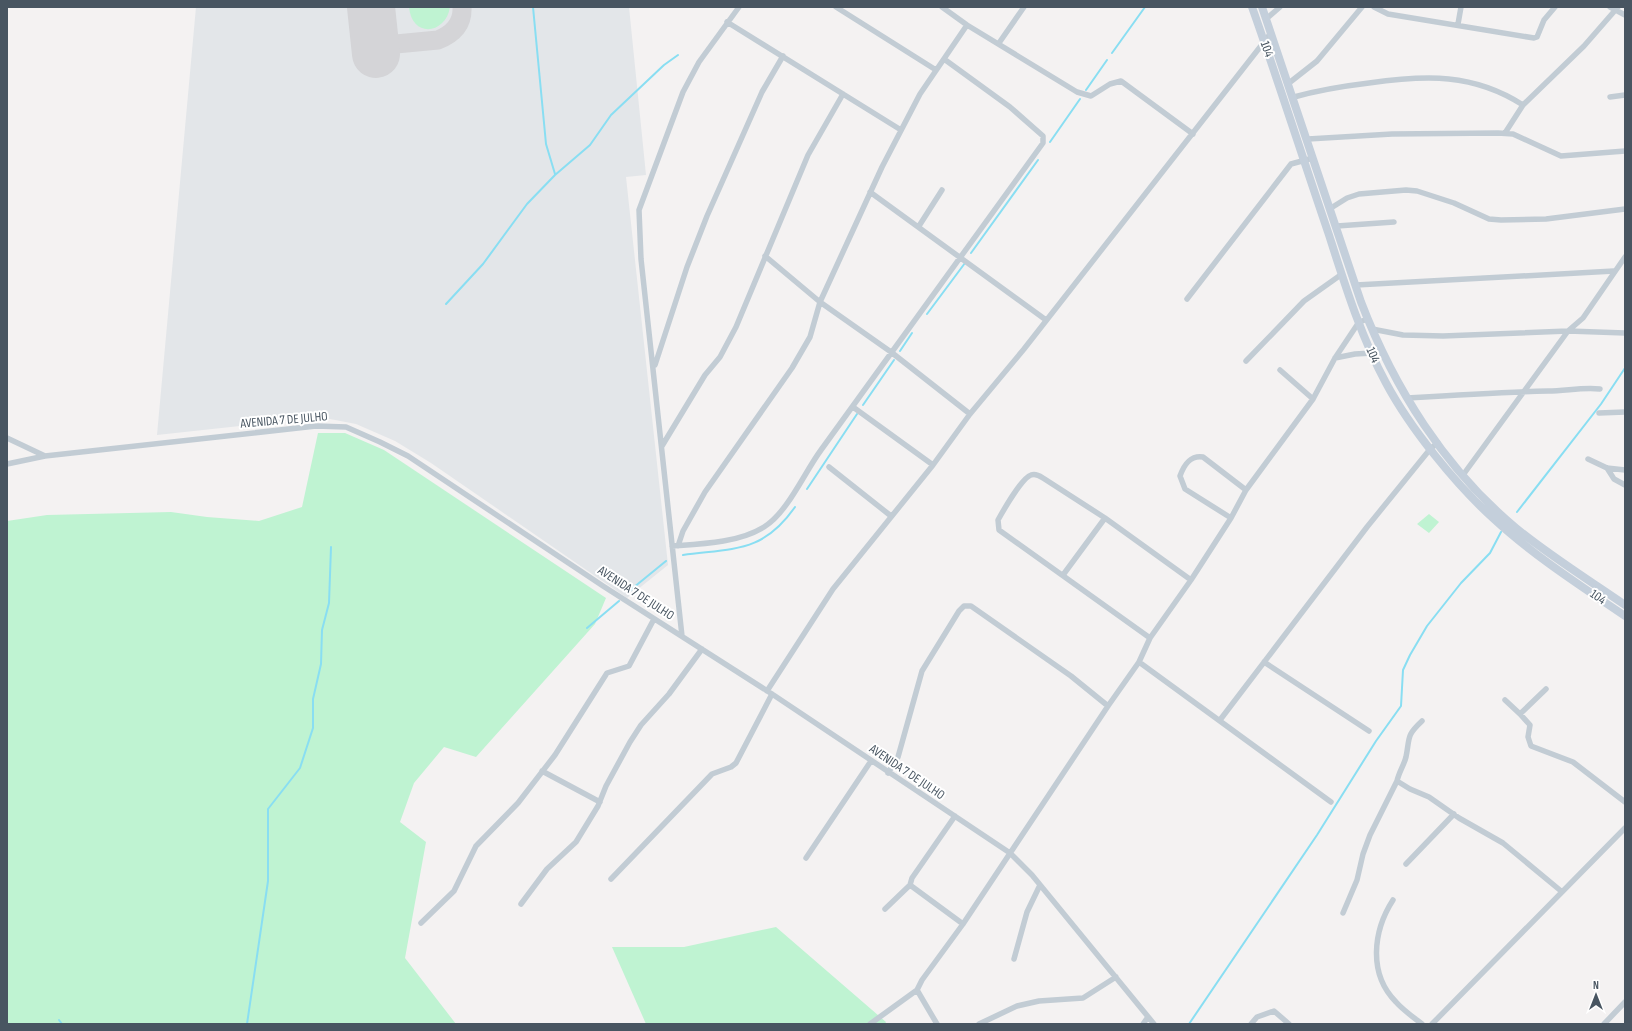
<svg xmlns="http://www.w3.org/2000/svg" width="1632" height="1031" viewBox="0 0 1632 1031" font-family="'Sofia Sans Condensed',sans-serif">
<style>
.airport{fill:#e3e6e9}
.green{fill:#bff3d2}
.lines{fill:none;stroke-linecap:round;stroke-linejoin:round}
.stream{stroke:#89def2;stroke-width:2}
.taxiway{stroke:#d4d4d7;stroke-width:19}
.runway{stroke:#d4d4d7;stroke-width:48}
.street{stroke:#c2ccd4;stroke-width:5.5}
.secondary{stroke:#c4cfdb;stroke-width:8}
.labels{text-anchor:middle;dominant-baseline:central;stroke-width:4;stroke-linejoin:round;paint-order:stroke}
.street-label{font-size:13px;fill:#485561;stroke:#fff}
</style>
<rect width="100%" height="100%" fill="#f4f2f2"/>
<path class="airport" d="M196,7H629L646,175L626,177L668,565L627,598L431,463L395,441L356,424L330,419H306L157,435Z"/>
<path class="green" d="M409,7H450C446,34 412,39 409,7Z
M318,433H345L384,450L606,598L595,624L476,757L444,747L414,783L400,822L426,842L405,958L456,1024H7V521L47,515L171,512L207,517L259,521L302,507Z
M1429,514L1439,522L1429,533L1417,524Z
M776,927L886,1022L885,1024H646L612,947H684Z"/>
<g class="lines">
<path class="stream" d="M533,7L546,144L555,174
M1112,53L1145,7
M1086,90L1107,60
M1050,142L1080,99
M971,253L1038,160
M446,304L483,264L527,204L555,175L590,145L611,115L664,65L678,55
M927,314L965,263
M900,351L912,333
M863,405L894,360
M807,489L857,414
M1517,512L1601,404L1625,368
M683,555C734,548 763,553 795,507
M628,592L666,561
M587,628L619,601
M59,1020L62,1024
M247,1024L268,881V809L300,768L313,728V699L321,664L322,630L329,603L331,547
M1189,1024L1317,835L1376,741L1401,706L1403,670L1410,655L1427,626L1461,583L1490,553L1501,532"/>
<path class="taxiway" d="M375,46L438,40C453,34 463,24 462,7"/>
<path class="runway" d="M371,7L376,54"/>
<path class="street" d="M836,7L936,70
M942,7L967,25L1077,92L1091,96L1110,84L1121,81L1193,134
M1374,7L1388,14L1534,38L1537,37L1544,20L1555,7
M1610,7L1625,15
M1266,19L1280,7
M727,22L901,130
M1458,24L1461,7
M999,43L1024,7
M1289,83L1317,61L1362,7
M1294,97C1319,90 1344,86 1369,83C1426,75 1473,73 1523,105
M1610,97L1625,95
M1505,133L1523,105L1584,46L1618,7
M1308,139L1392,134L1498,133L1513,134L1561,156L1625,151
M870,192L1046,320
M1331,208L1347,198L1359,194L1406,190L1417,191L1454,203L1489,219L1501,220L1546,219L1625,209
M919,226L942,190
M1337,226L1394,222
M765,256L820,302L891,352L970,414
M1356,285L1614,271
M1187,299L1291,164L1313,158
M1372,329L1403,335L1443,336L1568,331L1625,333
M1335,358L1355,354L1372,353
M1246,361L1304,301L1342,274
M655,365L687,267L707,216L762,92L783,56
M1280,370L1313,399
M1407,398C1454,395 1501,392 1548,391C1566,391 1582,387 1600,389
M853,407L933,465
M1599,413L1625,412
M7,438L45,456
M662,446L705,375L720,357L736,327L808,155L843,94
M1588,459L1607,468L1625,470
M7,464L45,456L316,426L346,427L380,442L408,456L603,586L772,694L1010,853L1032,875L1154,1024
M829,467L891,516
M1607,468L1614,479L1625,485
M1463,475L1568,331L1583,318L1625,257
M1231,518L1185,489L1180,476C1184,465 1190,455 1203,457L1246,490
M672,546C701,544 738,543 764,527C788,512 804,473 821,450C895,348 969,246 1043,143V136L1010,107L944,59
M678,546L683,531L705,492L792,368L810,337L820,302L882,167L920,94L967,25
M1063,575L1105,518
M682,636L641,259L639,210L683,92L699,62L739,7
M1150,638L999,530L998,520C1003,511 1022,478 1031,475C1036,473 1040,476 1043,478L1105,518L1191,580
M1139,662L1150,638L1191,580L1231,518L1246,490L1313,399L1335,358L1359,322L1368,319
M1264,662L1369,731
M1546,689L1520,714L1530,725L1528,737L1531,746L1573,762L1625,802
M767,691L833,589L933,465L970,414L1024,349L1271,33
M1505,700L1520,714
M1220,720L1367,527L1431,448L1438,443
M1422,721C1406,736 1410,737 1406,757C1404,765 1399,772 1397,781L1410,789L1429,797L1459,818L1503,843L1561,891
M542,771L600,802
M888,773L898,757L922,671L959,611L964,606H971L1071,676L1108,706
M806,858L871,761
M1406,864L1454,814
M611,879L712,774L731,767L736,763L772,694
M910,885L963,924
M1393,900C1373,931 1368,974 1396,1002C1403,1010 1413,1017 1422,1024
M521,904L547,869L576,842L598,806L606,786L630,742L641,725L669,694L702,649
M885,909L910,885L912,878L955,816
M1343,913L1357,880L1363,854L1370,835L1397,781
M421,923L454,891L476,846L518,803L555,755L607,673L629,666L654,619
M1014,959L1027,912L1040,885
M917,990L937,1024
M870,1024L917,990L922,980L963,924L1108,706L1139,662L1331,802
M979,1024L1017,1006L1039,1001L1083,998L1116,977
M1143,1024L1148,1017
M1251,1024L1257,1017L1274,1011L1289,1024
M1432,1024L1625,828
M1604,1024L1625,1002"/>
<path class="secondary" d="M1252,7C1279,83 1303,159 1329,235C1345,285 1361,337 1386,383C1410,428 1456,485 1494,519C1534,556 1581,586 1625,616
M1262,7L1361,302C1394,388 1445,469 1516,528C1550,556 1589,580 1625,605"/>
</g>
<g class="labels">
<g class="street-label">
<text transform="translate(1267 49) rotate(70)">104</text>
<text transform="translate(1373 355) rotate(66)">104</text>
<text transform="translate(284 420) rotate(-5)">AVENIDA 7 DE JULHO</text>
<text transform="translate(636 593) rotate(33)">AVENIDA 7 DE JULHO</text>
<text transform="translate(1598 597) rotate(35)">104</text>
<text transform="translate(907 772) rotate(34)">AVENIDA 7 DE JULHO</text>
</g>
</g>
<rect width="1632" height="1031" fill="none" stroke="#485561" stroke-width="16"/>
<g transform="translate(1596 995)" stroke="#ffffff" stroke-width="3" paint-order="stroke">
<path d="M0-3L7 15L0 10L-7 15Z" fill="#485561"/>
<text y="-6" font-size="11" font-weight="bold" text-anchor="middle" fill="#485561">N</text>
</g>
</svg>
